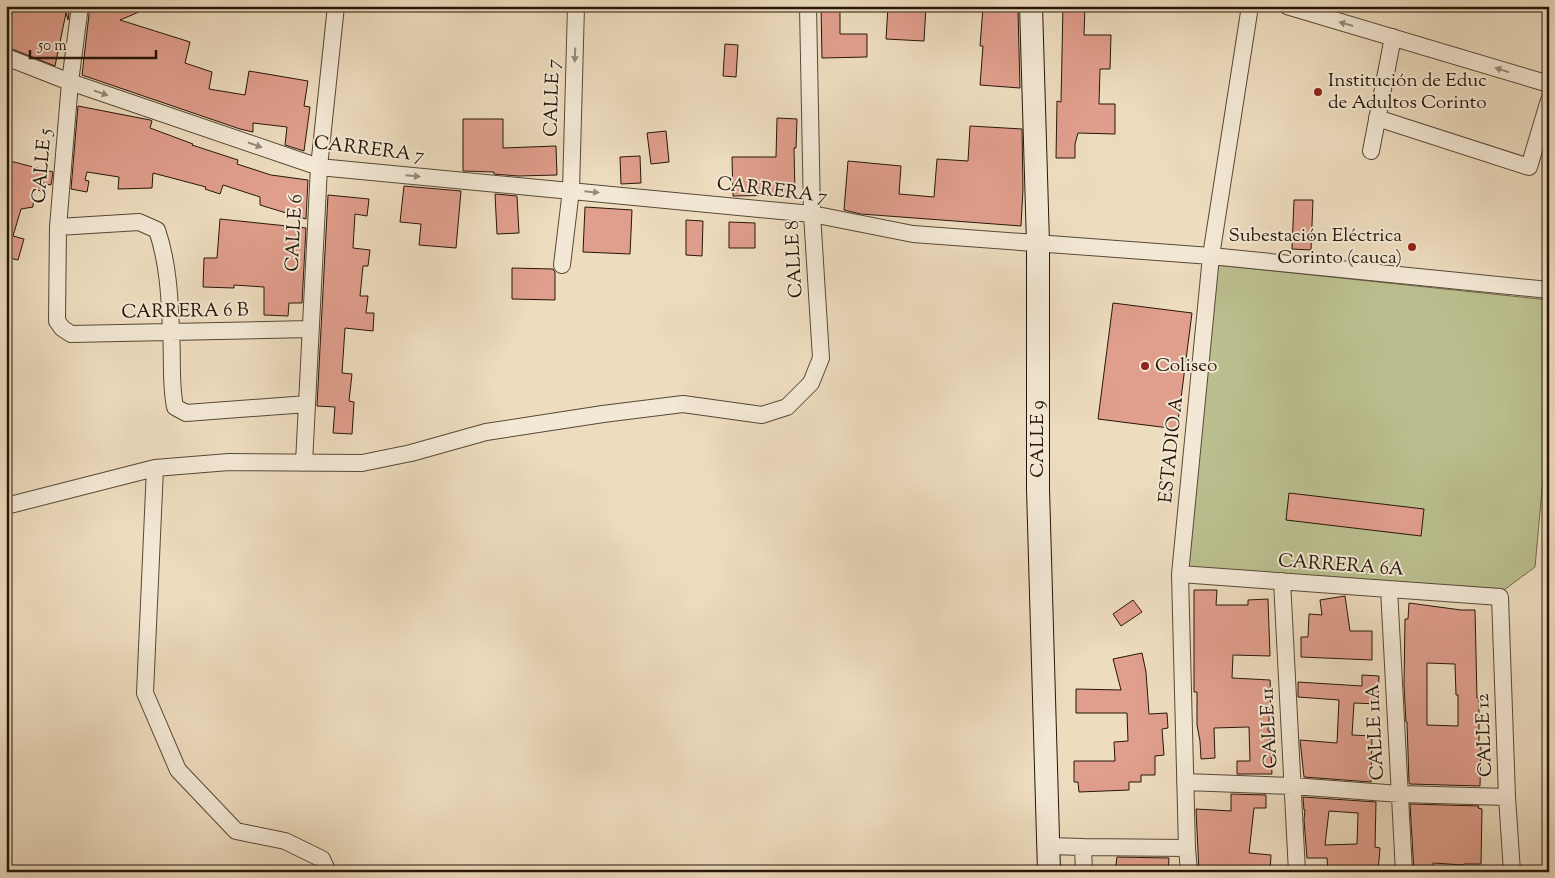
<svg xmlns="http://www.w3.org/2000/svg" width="1555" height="878" viewBox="0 0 1555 878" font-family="'Sorts Mill Goudy',serif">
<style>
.green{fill:#bbbf8f;stroke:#716a4c}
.building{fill:#e09e8c;stroke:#271608;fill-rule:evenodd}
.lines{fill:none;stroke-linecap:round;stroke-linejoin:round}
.street-casing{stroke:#584836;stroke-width:18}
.secondary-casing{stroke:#271608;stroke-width:24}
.street{stroke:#f3e8d5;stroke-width:16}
.secondary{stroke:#f3e8d5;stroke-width:22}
.oneway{fill:#978a79}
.poi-dot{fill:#8f2418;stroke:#f3e8d5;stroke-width:2}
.labels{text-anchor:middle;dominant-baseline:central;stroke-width:4;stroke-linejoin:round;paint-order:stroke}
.poi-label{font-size:19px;fill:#271608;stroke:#f3e8d5;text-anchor:start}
.street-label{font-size:19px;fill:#271608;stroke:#f3e8d5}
</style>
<rect width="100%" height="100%" fill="#eddcbe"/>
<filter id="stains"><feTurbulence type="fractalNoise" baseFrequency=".004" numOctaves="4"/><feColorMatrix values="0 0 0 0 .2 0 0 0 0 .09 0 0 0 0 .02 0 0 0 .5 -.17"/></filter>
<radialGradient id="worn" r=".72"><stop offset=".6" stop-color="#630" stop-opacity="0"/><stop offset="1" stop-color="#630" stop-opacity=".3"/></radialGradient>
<path class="green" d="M1217,265L1549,300V413L1535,567L1504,590L1186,568Z"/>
<path class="building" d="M13,6H70L68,20L66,13L55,66L7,47Z
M90,6H153L120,20L190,42L185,63L212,72L209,89L245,95L249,71L308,81L304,106L310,107L304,151L285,145L287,127L253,123V132L240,129L82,75Z
M821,6H840V34H867V57L822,58Z
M888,6H926L924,41L886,39Z
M1063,6H1085L1084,35H1111L1110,69H1100L1099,104H1115V134L1078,133L1075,144V158H1056L1057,101L1061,102Z
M983,7L1018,10L1020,88L980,85L983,46H980Z
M725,44L738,45L736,77L723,76Z
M78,106L150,120L152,121L150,128L193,144L192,145L238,160L237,164L271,175L308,180L306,219L260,205V197L223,185L220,194L205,189L206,187L153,173L152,188L118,189L119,177L87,172L85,180L89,181L87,192L71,189Z
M777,118L797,119L796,148H794L795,195L733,196L732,157H776Z
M463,119H503V148L556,146L557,175L518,176L494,174V172L463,171Z
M970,126L1022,129L1023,189L1021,226L861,214L844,210L848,161L901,166L899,194L934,197L937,159L968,161Z
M666,131L669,162L651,164L647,133Z
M640,156L641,183L621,184L620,157Z
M6,160L53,172L51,185L42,183L41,191L34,189L33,207L21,209L13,236L24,239L18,260L6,257Z
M404,186L461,191L456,248L419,245L421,224L400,222Z
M495,194L517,196L519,233L497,234Z
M328,195L369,199L367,216L355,214L353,248L370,250L368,266H363L360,296H368L366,313H374L373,331L345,328L342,373L352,374L349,401L354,402L352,434L333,433L335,407L317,406Z
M1294,200H1313L1311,250L1292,249Z
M585,207L632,210L630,254L583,252Z
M220,219L306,228L302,303H289L288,316L264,315V287L234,285V288L203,287L204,258H217Z
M686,220L703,221L702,256L686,255Z
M729,222L755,223V248H729Z
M512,268L553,269L555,272V300L512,299Z
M1113,303L1192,313L1177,429L1098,419Z
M1289,493L1424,509L1421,536L1286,520Z
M1194,590H1217L1216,605H1248V600L1268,599L1270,656L1233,655L1232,678L1270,680L1271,697L1268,731H1270L1272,774H1237V761H1250L1249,727L1214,728L1215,758L1201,759L1200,741L1197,725V692H1194Z
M1345,596L1350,631H1372V660L1301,657V637H1308L1309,614L1322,615L1320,600Z
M1133,600L1142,612L1121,626L1113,614Z
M1409,603L1461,610H1475L1477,698H1479V744H1481L1480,786L1410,784L1409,783L1407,722H1406L1404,685L1405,619H1408ZM1427,663L1455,664L1456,695H1458V726L1427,725Z
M1142,653L1146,672L1149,714L1167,713L1168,728L1162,729L1164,755L1155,756V775H1141V782H1129V790L1079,792L1078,782H1074V761H1115L1114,742L1128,741L1127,713H1076V689L1121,690L1113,659Z
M1362,675L1379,676L1378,704L1354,703L1352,735L1372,736L1371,782L1304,777L1300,740L1337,743L1339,700L1298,697V682L1362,686Z
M1231,794L1266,795V808H1254L1249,853L1271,855L1270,872H1199L1196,809L1231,811Z
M1303,797L1376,802L1375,847L1380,848L1378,872H1362L1363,869L1328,872L1327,858H1307L1304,820L1305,810H1304ZM1329,811L1358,813L1357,844L1325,845Z
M1410,804L1479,806L1478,808L1482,809L1481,864H1464L1463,865L1433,863V872H1414Z
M1117,857L1169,858L1168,872H1115Z"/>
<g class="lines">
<g class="street-casing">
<path id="street" d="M80,6L70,82L58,227L57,321L62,328L71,334L310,329
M1287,6L1549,84
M6,57L70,82L319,167L812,214L913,234L1211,256L1549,290
M1377,118L1529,167L1549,100
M1371,151L1393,37
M58,227L139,222L157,230C168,262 170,299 171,333C173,358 170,382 175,407L186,413L307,404
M562,265L571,190L576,6
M304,463L319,167L336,6
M155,468L145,693L178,770L236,831L285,841L322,859L328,872
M6,506L155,468L229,462L362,463L411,453L486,432L603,414L683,404L762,415L787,407L811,383L821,358L812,214L808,6
M1180,574L1500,597L1507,797L1512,872
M1282,581L1297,872
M1389,589L1404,872
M1185,782L1293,786L1400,794L1507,797
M1049,846L1083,847L1084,872
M1083,847L1187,848
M1189,872L1187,848L1180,574L1211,256L1250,6"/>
</g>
<g class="secondary-casing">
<path id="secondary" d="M1031,6L1038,244V489L1049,872"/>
</g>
<use href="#street" class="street"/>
<use href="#secondary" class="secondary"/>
</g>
<defs><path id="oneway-solid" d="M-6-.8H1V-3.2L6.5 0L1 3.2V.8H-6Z" transform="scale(1.25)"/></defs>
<g class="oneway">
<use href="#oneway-solid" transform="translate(1346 24) rotate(-164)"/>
<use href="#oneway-solid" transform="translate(575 55) rotate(92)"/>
<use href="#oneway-solid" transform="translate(1502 70) rotate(-163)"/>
<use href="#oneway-solid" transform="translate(101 93) rotate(19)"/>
<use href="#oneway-solid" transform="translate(255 145) rotate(19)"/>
<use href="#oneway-solid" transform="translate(413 176) rotate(5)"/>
<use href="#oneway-solid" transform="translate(592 192) rotate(6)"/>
</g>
<g class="poi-dot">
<circle cx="1318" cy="92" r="5"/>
<circle cx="1412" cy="247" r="5"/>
<circle cx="1145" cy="366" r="5"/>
</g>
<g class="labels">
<g class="poi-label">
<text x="1328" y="81">Institución de Educ<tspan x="1328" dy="22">de Adultos Corinto</tspan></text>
<text x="1402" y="236" text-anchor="end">Subestación Eléctrica<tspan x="1402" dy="22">Corinto (cauca)</tspan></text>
<text x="1155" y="366">Coliseo</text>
</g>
<g class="street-label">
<text transform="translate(553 98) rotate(-88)">CALLE 7</text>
<text transform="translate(369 150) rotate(7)">CARRERA 7</text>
<text transform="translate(43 166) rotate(-85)">CALLE 5</text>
<text transform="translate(772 191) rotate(7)">CARRERA 7</text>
<text transform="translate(295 233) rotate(-87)">CALLE 6</text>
<text transform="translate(795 259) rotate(-93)">CALLE 8</text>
<text transform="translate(185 312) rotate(-1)">CARRERA 6 B</text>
<text transform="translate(1038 439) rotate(-90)">CALLE 9</text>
<text transform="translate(1172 450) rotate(-84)">ESTADIO A</text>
<text transform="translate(1341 566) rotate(4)">CARRERA 6A</text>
<text transform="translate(1270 728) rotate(-93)">CALLE 11</text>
<text transform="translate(1376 732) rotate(-93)">CALLE 11A</text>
<text transform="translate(1485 735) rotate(-92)">CALLE 12</text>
</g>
</g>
<rect width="1555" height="878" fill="none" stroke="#eddcbe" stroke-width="25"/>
<rect x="8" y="8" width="1540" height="863" fill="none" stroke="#271608" stroke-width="2.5"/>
<rect x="12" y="12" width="1530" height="853" fill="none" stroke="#271608"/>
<path d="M30 50v8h126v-8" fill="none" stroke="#271608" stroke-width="2.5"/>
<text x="38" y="50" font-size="15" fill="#271608" stroke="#f3e8d5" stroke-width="4" paint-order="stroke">50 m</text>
<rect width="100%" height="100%" filter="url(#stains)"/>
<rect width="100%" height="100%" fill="url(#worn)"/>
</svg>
